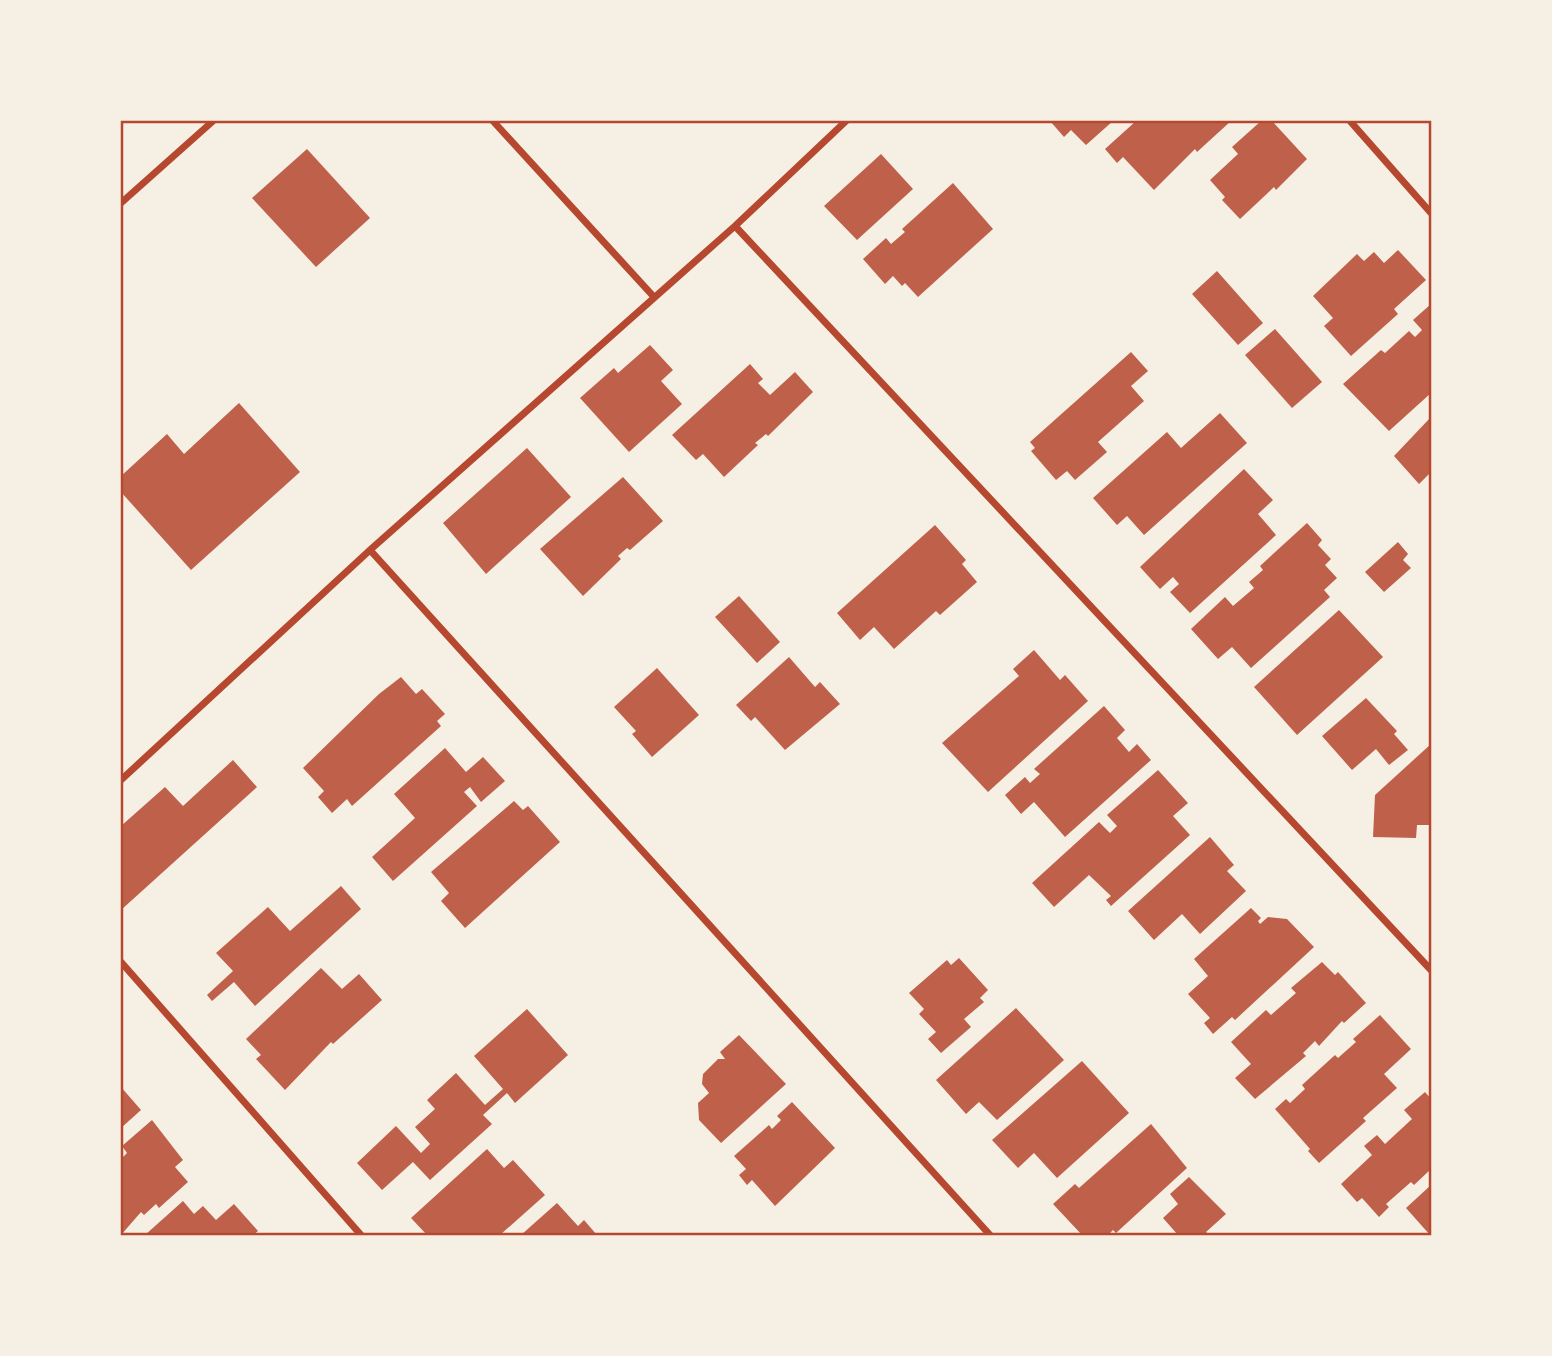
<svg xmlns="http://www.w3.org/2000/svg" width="1552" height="1356" viewBox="0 0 1552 1356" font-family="Figtree,sans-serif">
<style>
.building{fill:#bf614a}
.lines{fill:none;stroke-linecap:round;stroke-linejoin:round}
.minor{stroke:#b5482f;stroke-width:7}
.neatline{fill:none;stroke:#b5482f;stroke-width:2.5}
</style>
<rect width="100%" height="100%" fill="#f6efe4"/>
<path class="building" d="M1050,121H1113L1086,145L1071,130L1064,137Z
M1136,121H1231L1197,152L1195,149L1154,190L1123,157L1117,163L1105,149Z
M1261,121H1272L1307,159L1276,190L1274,187L1240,219L1222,200L1225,197L1210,180L1238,154L1232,147Z
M307,149L370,218L316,267L252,198Z
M881,154L913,189L857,240L824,206Z
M953,183L993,229L918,297L905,283L902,286L893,276L885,284L863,259L886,238L891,244L905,232L902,229Z
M1398,250L1426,280L1394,309L1398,314L1351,356L1324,326L1333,318L1313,296L1357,254L1364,261L1374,252L1384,263Z
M1217,271L1263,323L1238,345L1192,294Z
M1431,304V393L1389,431L1343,384L1381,350L1385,353L1409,331L1415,337L1422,330L1413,320Z
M1275,329L1322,382L1292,408L1245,355Z
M650,345L673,370L661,381L682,404L629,452L580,398L614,368L618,373Z
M1131,352L1148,371L1131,386L1144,401L1098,442L1107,452L1075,480L1067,471L1056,480L1031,451L1035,448L1030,442Z
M750,364L763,379L758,383L770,395L795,372L813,392L768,436L766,434L755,443L758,445L724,477L703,454L696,460L672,435Z
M239,403L300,472L191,570L121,492V476L167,434L184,454Z
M1220,413L1247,443L1144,535L1127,516L1117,525L1093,498L1167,432L1181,448Z
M1431,417V472L1419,484L1394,456Z
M527,448L571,497L486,574L443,523Z
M1244,469L1273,500L1258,514L1276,535L1190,613L1170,592L1179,584L1173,577L1160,589L1140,567Z
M623,477L663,521L630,550L627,548L618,556L621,559L583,596L540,549Z
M1307,523L1322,540L1318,545L1331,559L1325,565L1337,578L1324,590L1330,597L1251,668L1232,647L1218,659L1191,629L1225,597L1233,606L1254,588L1249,582L1263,570L1260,566Z
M935,525L966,560L962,564L977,582L940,615L936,611L894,649L874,627L860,640L837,613Z
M1398,542L1408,554L1403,560L1411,568L1384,592L1365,572Z
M739,596L780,642L757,663L715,617Z
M1339,610L1383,657L1297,735L1254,687Z
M1034,650L1060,680L1065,675L1088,701L988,792L942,743L1019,676L1013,669Z
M789,657L815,687L820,682L840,704L785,750L755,717L751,721L736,705Z
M657,668L699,715L652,757L632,734L636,731L614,707Z
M401,677L416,694L422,689L445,714L437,721L441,726L352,806L347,799L332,813L318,797L324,791L303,768L379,694Z
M1366,698L1397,731L1394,734L1408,750L1389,765L1376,749L1352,770L1322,736Z
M1104,706L1125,730L1117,738L1129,752L1137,744L1151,760L1065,837L1034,802L1021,814L1005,795L1025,777L1030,783L1040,774L1034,769Z
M1431,744V825H1417L1416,838L1373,837L1375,795Z
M445,748L466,772L483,757L505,781L481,802L470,787L464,792L477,806L393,881L372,857L415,818L394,794Z
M233,760L257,787L121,910V826L165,787L183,806Z
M1158,770L1188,803L1173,816L1190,835L1111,906L1106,900L1111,896L1089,875L1054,907L1032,883L1099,822L1110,833L1117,826L1107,815Z
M514,801L523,810L528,806L560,842L465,928L441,901L449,893L431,872Z
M1210,837L1234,865L1227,871L1246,891L1200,934L1182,914L1154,940L1128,911Z
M341,886L361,909L255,1006L234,982L212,1001L207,995L233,971L216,953L268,907L290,931Z
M1251,908L1261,918L1258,921L1260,924L1268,917L1287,919L1314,947L1235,1020L1232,1017L1213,1034L1204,1023L1210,1018L1188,994L1208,976L1194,959Z
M959,958L988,990L980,998L984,1002L964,1019L971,1027L941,1053L928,1039L936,1032L919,1014L924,1009L909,993L947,960L951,965Z
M1322,962L1335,975L1338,972L1366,1003L1344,1023L1342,1021L1319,1046L1315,1041L1303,1053L1306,1056L1255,1099L1235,1078L1251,1064L1231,1042L1266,1010L1271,1015L1296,993L1291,988Z
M321,968L342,989L359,974L382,1000L333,1044L331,1042L285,1090L256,1059L261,1055L246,1039Z
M1016,1008L1064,1060L997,1120L979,1102L966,1114L936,1080Z
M527,1009L568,1055L515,1103L507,1093L483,1115L492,1124L430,1180L413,1162L382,1190L357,1163L396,1126L421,1153L430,1144L415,1127L435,1109L427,1100L456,1073L485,1105L503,1089L474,1056Z
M1380,1015L1411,1049L1384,1074L1397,1088L1363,1118L1366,1121L1319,1163L1308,1151L1310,1149L1275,1109L1286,1099L1290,1103L1305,1089L1302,1085L1335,1055L1338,1058L1356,1042L1353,1039Z
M739,1035L786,1084L721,1143L699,1120L698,1103L709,1093L702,1084L703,1074L718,1059H725L720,1052Z
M1082,1061L1129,1113L1057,1178L1034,1153L1018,1168L992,1140Z
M121,1087L141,1110L121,1128Z
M1425,1092L1431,1099V1169L1414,1185L1411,1182L1386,1204L1389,1207L1379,1217L1362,1198L1357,1202L1341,1184L1372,1155L1364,1146L1377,1135L1385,1144L1412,1119L1404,1110Z
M792,1102L835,1148L775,1206L752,1180L747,1185L739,1175L746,1169L734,1156L769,1125L772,1129L781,1120L777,1116Z
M152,1120L183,1160L175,1167L188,1182L159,1208L156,1204L144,1215L141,1212L121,1235V1159L127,1153L122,1146Z
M1151,1124L1187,1168L1116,1233L1113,1230L1108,1235H1082L1053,1204L1075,1184L1079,1188Z
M487,1149L504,1168L513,1160L545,1195L500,1235H427L411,1218Z
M1189,1177L1226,1214L1206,1232L1209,1235H1178L1163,1218L1178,1204L1170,1194Z
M1431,1185V1235H1430L1406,1208Z
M183,1201L194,1214L203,1206L216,1220L234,1204L258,1231L253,1235H145Z
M557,1203L578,1226L584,1220L597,1235H521Z"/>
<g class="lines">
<path class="minor" d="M493,121L654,297
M1350,121L1431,213
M121,203L213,121
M735,226L1431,970
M370,550L990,1235
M121,780L370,550L735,226L846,121
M121,962L361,1235"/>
</g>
<rect width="1552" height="1356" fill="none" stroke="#f6efe4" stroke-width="245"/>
<rect x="122" y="122" width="1308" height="1112" class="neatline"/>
</svg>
